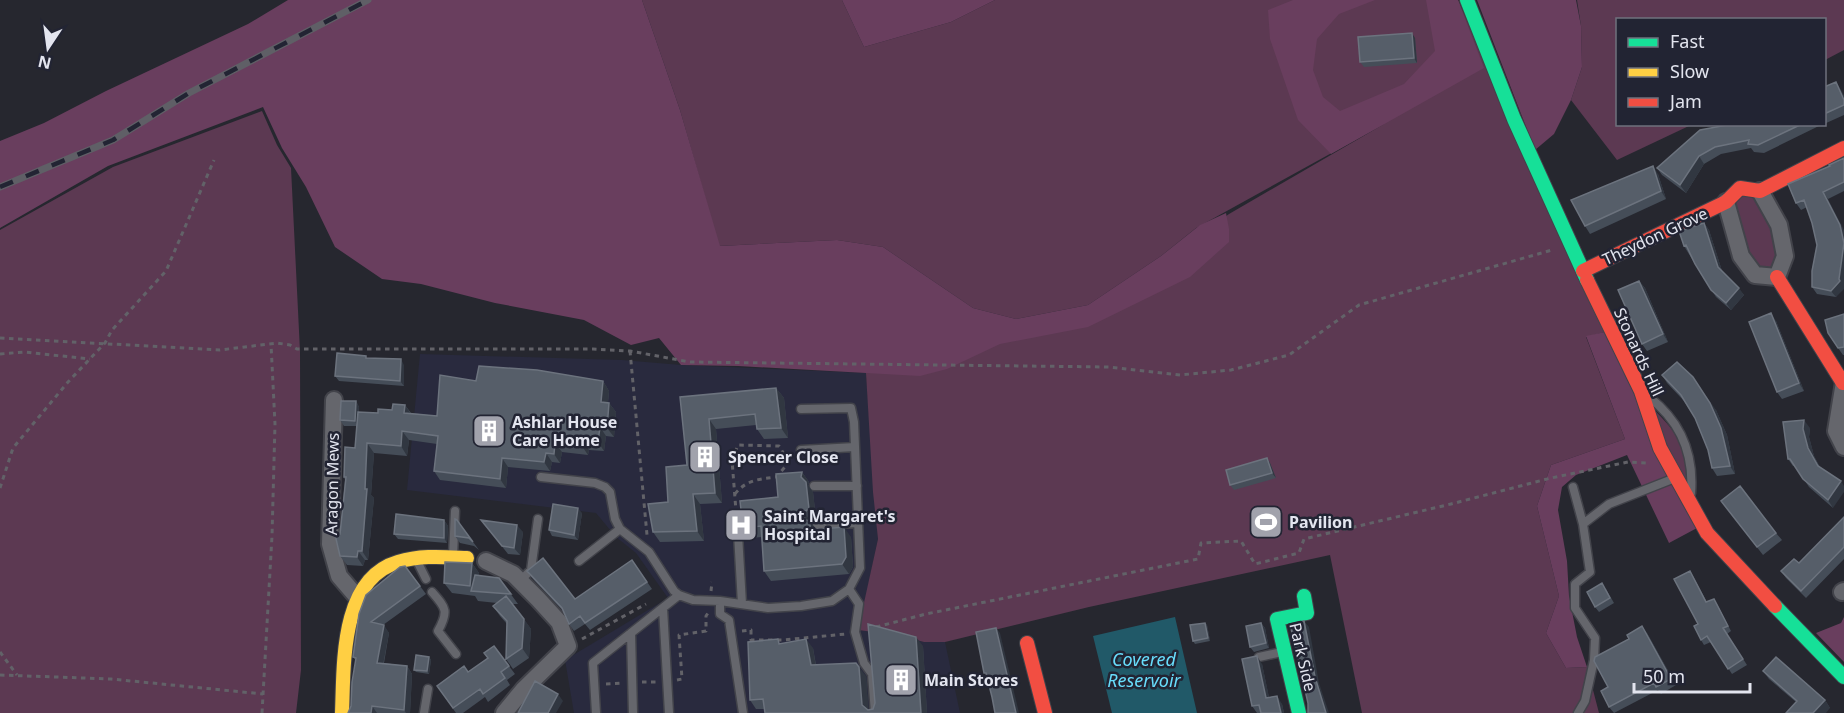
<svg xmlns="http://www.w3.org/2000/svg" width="1844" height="713" viewBox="0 0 1844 713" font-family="'Noto Sans',sans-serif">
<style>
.built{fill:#292a3e}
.green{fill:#5c3952}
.forest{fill:#693e5e}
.water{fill:#215968}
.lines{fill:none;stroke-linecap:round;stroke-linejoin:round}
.lane-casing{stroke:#42434a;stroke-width:11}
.street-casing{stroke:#42434a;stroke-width:20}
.fast-casing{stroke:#42434a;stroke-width:16}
.slow-casing{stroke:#42434a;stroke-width:16}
.jam-casing{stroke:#42434a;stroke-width:16}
.path{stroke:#626268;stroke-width:3;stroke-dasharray:4.5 4.5;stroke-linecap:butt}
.lane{stroke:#65666c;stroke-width:8}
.street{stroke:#65666c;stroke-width:16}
.fast{stroke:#16e098;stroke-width:14}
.slow{stroke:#ffcf43;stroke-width:14}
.jam{stroke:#f24e42;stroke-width:14}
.rail-casing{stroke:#5f5f66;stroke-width:7}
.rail{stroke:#222433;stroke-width:4.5;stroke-dasharray:14;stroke-linecap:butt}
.wall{fill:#454d58}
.shaded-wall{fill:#313741}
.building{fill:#565e69;stroke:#6c737e;stroke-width:1.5}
.labels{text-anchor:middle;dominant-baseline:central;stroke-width:5;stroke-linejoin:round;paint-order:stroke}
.street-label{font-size:16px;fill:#e3e5ef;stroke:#222433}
.poi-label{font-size:16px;font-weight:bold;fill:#e3e5ef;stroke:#222433;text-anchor:start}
.water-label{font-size:18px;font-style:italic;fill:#68ddfc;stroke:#222433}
</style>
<rect width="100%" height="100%" fill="#26272f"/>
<path class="built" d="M420,354L622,360L681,365L866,373L878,539L859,630L897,635L924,642H945L960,713H574L565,660L668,598L636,553L616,537L596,513L407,490Z"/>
<path class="green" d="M642,0H842L864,47L951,22L995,0H1458L1605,332L1586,337L1625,439L1551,465L1537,506L1559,596L1546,633L1566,668L1587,667L1599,713H1362L1330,555L1089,607L945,642H924L897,635L858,630L878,539L873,492L866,373L1014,334L1102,306L1229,214L1386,123L1196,228L1161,256L1088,305L1016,319L973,308L883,247L837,240L719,246L680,110Z
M1577,0H1844V50L1825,60L1824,20H1618V124L1691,125L1617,160L1571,100L1582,67L1581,26Z
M262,111L277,145L291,168L300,351L301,670L296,713H0V230L113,167Z
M1747,192L1768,211L1780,252L1776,271H1759L1746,254L1731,205Z
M1651,407C1681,435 1688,451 1687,492Z"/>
<path class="forest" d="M288,0H642L680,110L720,246L837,240L883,247L973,308L1016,319L1088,305L1161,256L1200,225L1226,213L1229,229V242L1190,277L1088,327L1000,344L947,369L920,376L738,366L681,365L659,338L631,345L584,320L495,303L421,284L382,279L335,247L306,187L282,148L263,107L108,166L0,228V141L44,123L106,91L248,24Z
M842,0H995L951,22L864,47Z
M1293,0H1375L1339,14L1317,39L1313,70L1323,97L1340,111L1404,84L1435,51L1426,0H1458L1484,68L1331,154L1298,120L1270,39L1268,10Z
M1477,0H1576L1581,26L1582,67L1571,100L1554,134L1535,150Z
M1605,332L1697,528L1669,543L1627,455L1576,475L1562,487L1558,510L1567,561L1569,596L1577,637L1587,667L1566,668L1546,633L1559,596L1537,506L1551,465L1625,439L1586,336Z
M1844,617V662L1816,633L1841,623Z"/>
<path class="water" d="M1175,617L1197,713H1112L1093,636Z"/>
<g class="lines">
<g class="lane-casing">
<path id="lane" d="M1649,397C1680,421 1694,454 1691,493
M801,450L855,447
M541,477L595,483L605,487L610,492L615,519L620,529L649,552L674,591L679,595L693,600L720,601L768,608L801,606L832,601L849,589L860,568L854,422L851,408L801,409
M814,486H857
M1573,487L1583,524
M816,525L858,523
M738,534L742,604
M453,556L455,511
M417,561L426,579
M579,561L620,529
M520,581L531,570L538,519
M849,589L859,604L855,632L864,663L872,674L875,713
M432,592C446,608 449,611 438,631L456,654
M720,601V614L729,620L743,713
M663,608L669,713
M631,633L633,713
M1259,657L1282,652
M424,713L428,689
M596,713L593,663L679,595
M1578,713L1585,701L1594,660L1595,638L1575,608V584L1590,572L1583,524L1609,504L1675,478"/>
</g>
<g class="street-casing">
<path id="street" d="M1726,202L1741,256L1755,275L1777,277L1785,256L1779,225L1760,191
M1844,382L1836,431L1844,447
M334,400L330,544L339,576L357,597
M486,561L513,574L538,599L559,622L568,646L523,690L504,713
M1842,592L1844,591"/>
</g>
<g class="fast-casing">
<path id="fast" d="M1467,0L1514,119L1587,280
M1775,606L1844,677
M1299,713L1277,619L1307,613L1304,596"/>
</g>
<g class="slow-casing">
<path id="slow" d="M342,713C344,665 340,579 398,562C421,555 443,557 467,558"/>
</g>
<g class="jam-casing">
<path id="jam" d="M1583,271L1726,202L1740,188L1760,191L1844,148
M1777,277L1843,383
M1587,280L1641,391L1660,448L1707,533L1775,606
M1027,643L1045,713"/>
</g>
<path class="path" d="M0,338L220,350L277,343L290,345L297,349H593L630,351L690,362L1109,367L1180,375L1231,370L1289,355L1359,305L1552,250
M630,351L647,535
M0,354L24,352L90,359
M0,488L13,448L68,382L105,343L112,330L166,271L214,160
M735,494C746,480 759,479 776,477L785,467L784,454L779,446L738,445L732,460L737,524
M711,591L712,582
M876,627L926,614L1198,559L1201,543L1241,541L1255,564L1299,553L1304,539L1451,504L1551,478L1628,462L1647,463
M742,631L751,630V640H783L846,634
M582,639L646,604
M0,652L17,675
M0,675L111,679L263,694
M677,680L682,679L679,635L706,631V616L708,613
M642,682H656
M606,684L623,683
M262,713L272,536L275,424L271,344"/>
<use href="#lane" class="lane"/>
<use href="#street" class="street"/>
<use href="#fast" class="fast"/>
<use href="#slow" class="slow"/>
<use href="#jam" class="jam"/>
<g class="rail-casing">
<path id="rail" d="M0,187L113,140L189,93L368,0"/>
</g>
<use href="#rail" class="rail"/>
</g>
<path class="wall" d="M1415,38L1417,63L1364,67L1360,62Z
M1836,82L1844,96V115L1824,124V87Z
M1823,124L1764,153L1754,152L1751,148L1721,154L1704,164L1686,193L1662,175L1657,168L1727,125Z
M1844,158V191L1828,199L1843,285L1836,297L1817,294L1812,287L1817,245L1812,223L1807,207L1801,210L1796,203L1830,166Z
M1658,174L1666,199L1590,234L1585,226Z
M1704,223L1709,230L1722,271L1744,295L1731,310L1716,297L1695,264L1684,246Z
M1639,281L1645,288L1668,342L1647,351L1642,344Z
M1844,314V355H1843L1838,348Z
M1776,321L1804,391L1782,399L1777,392Z
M404,365V386L339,381L335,376Z
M1662,375L1716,410L1727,435L1735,474L1717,476L1712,468L1708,450L1695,418L1684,401L1667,383Z
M476,381H603L609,391L608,403H609L616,412L614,437L606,436L604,451L589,450L588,455L562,452L560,463L552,462L550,471L508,467L506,488L440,480L434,471L437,444L409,440L407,456L374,453L371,495L374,498L368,560H365L363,566L347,565L340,556V534L345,480L344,477L355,448L357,426H344L340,420L356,401L359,407V412L378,413L392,410L405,405L411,413L437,416Z
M776,388L784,398L788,438L764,439L757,429L756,425L716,429L722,503L700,504L704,541L660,542L653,532L687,465L680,397Z
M1810,428L1809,437L1814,456L1820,467L1833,508L1809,487L1795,466H1793L1788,459Z
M1267,458L1270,463L1276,478L1234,490L1230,485Z
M802,472L809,482L808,485L813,492L816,519L810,523L815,529L851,537L853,567L849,574L771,581L764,571L762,537L750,538L743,528L778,497Z
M1721,501L1776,533L1782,540L1763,555Z
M582,513L578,540L552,536L549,530Z
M1844,517V559L1806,598L1786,578L1781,571L1799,563Z
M444,520L448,526L447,543L398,539L394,534Z
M457,520L479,550L474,546L460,543L455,536Z
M481,520L523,532L520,555L508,554Z
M632,560L652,589L590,630L585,624L574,631L569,624L563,611L532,578L527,571L575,599Z
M472,563L479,573V576L499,578L518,604H512L531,629L529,658L513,669L506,659L507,624L500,616L493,606L497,603L478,601L475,596L452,593L444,583Z
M1693,576L1707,602L1717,604L1731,631L1727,634L1747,665L1732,674L1711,642L1704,645L1701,640L1698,624Z
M420,586L426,594L383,625L389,633L384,663L407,666L412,674L410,713H348L351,706L356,661L353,657L359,614Z
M1606,589L1614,603L1599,612L1595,607Z
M1205,623L1207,625L1210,641L1195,644L1193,641Z
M1261,623L1265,628L1269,648L1254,652L1250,647Z
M1647,633L1676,685L1661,694L1658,690L1614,713L1609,707L1608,687Z
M781,643L813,648L816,665L866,676L868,710L873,709L923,646L927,713H765L764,709H756L750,700Z
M494,646L515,674L507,680L510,685L488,702L485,697L463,713H456L437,686L468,672L488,658Z
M429,657L431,660L429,674L416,672L414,670Z
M1262,664L1269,698L1282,704L1284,713H1257L1252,706Z
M1763,671L1825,700L1830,708L1796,702L1769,679Z"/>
<path class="shaded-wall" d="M1412,33L1415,38L1417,63L1414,58Z
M1836,82L1841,90L1844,96V100Z
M1699,156L1704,164L1686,193L1680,185Z
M1653,166L1658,174L1666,199L1661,191Z
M1823,192L1828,199L1844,230V289L1836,297L1831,291L1839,279Z
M1704,223L1709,230L1723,274L1718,267Z
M1639,281L1645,288L1668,342L1663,334Z
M1739,288L1744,295L1731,310L1726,303Z
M1771,313L1776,321L1804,391L1799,383Z
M401,359L404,365V386L400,381Z
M1693,377L1716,410L1727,435L1735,474L1730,466Z
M603,381L609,391L607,411L601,402Z
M776,388L784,398L788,438L781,428Z
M356,401L359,407L358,427L355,421Z
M609,403L616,412L614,437L607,428Z
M405,405L411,414L404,413Z
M709,419L716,429L722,503L715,493Z
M1804,420L1810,428L1809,437L1814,456L1823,474L1808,448L1803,429Z
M600,427L606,436L604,451L598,442Z
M402,431L409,440L407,456L401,446Z
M583,441L589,450L588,455L582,446Z
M367,443L374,453L371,495L374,498L368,560L362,551Z
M555,443L562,452L560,463L554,454Z
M546,453L552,462L550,471L544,462Z
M502,458L508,467L506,488L500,479Z
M1267,458L1270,463L1276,478L1272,473Z
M802,472L809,482L808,485L813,492L816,519L809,509L801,477Z
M1841,481L1844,486V492L1833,508L1828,500Z
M693,494L700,504L704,541L697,531Z
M578,508L582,513L578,540L574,535Z
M804,512L811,522L817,531L810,530L803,516Z
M444,520L448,526L447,543L444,538Z
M517,525L523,532L520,555L514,548Z
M844,527L851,537L853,567L849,574L842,564Z
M358,551L365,560L363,566L357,557Z
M472,563L479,573L478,592L474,591L470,586Z
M524,619L531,629L529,658L522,648Z
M1304,621L1309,627L1319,683L1329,713H1326L1315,677Z
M1205,623L1207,625L1210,641L1208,638Z
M1261,623L1265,628L1269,648L1266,643Z
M384,625L389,633L382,670L377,663Z
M1642,626L1647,633L1676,685L1671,679Z
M996,628L1000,633L1019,713H1016Z
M916,637L923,646L927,713H921Z
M806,639L813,648L817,674L811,665Z
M1257,656L1262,664L1271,706L1266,698Z
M429,657L431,660L429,674L427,671Z
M407,666L412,674L410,713H406L404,710Z
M859,667L866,676L869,713L862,705Z
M558,694L563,701L556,713H548Z
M1277,696L1282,704L1284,713H1281Z
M1825,700L1830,708L1826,713H1813Z
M372,706L377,713H371Z"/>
<path class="building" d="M1412,33L1414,58L1360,62L1358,37Z
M1836,82L1844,100V105L1824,114V87Z
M1802,124L1758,145L1748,144L1749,140L1715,147L1699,156L1680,185L1657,168L1700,130L1727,125Z
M1844,158V182L1823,192L1840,225L1844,243L1839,279L1840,281L1831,291L1812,287V271L1817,245L1812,223L1804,200L1796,203L1788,184L1830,166L1829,165Z
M1653,166L1661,191L1585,226L1571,200Z
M1704,223L1718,267L1739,288L1726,303L1711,290L1695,264L1686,245L1684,246L1679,231Z
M1639,281L1663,334L1642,344L1618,290Z
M1771,313L1799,383L1777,392L1749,322Z
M1844,314V347L1838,348L1828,333L1825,320Z
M337,353L366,356V358L401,359L400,381L335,376Z
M1677,362L1693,377L1710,403L1721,428L1730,466L1712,468L1708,450L1695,418L1681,395L1662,375Z
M479,366L537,370L603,381L601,402L609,403L607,428L600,427L598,442L583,441L582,446L555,443L554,454L546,453L544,462L502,458L500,479L434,471L438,436L402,431L401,446L367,443L365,489H367L362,551H358L357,557L340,556L336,539V534H340L346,477H344L345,447L355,448L358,412L378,413V409L392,410L393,404L405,405L404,413L437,416L440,375L476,381Z
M776,388L781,428L757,429L755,414L709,419L715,493L693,494L697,531L653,532L648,504L668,502L666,467L687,465L680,397Z
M341,401H356L355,421L340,420Z
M1804,420L1803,429L1808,448L1818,466L1841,481L1828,500L1803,479L1790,459H1788L1783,422Z
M1267,458L1272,473L1230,485L1226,470Z
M802,472L801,477L806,482L809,509L804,512L803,516L806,520L810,521V530L844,527L846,557L842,564L764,571L761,526L743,528L740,501L778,497L776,474Z
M1740,486L1776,533L1757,547L1721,501Z
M553,504L578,508L574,535L549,530Z
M396,514L444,520V538L394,534Z
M1844,517V547L1801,591L1781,571L1794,559L1799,563Z
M455,519L457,520L473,542L469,538L455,536Z
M481,520L517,525L514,548L502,546Z
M543,558L575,599L632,560L647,582L585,623L580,616L569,624L562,608L527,571Z
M445,562L472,563L470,586L444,583Z
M405,566L420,586L371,622L384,625L377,663L407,666L404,710L372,706L371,713H348L351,706L352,682L356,658L353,657L359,614L366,595L400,567Z
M1690,571L1706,602L1714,599L1728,626L1723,628L1743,659L1728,669L1707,636L1701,640L1694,626L1698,624L1674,579Z
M475,575L499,578L511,594L471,591Z
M1602,583L1610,598L1595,607L1587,592Z
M506,596L524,619L522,648L506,659L507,621L493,606Z
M1304,621L1315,677L1326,713H1308V703L1290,624Z
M1205,623L1208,638L1193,641L1190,625Z
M1261,623L1266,643L1250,647L1246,626Z
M868,624L916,637L921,713H765L763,699L750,700L748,642L778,639L779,644L806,639L811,665L856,663L859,667L862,705L868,710L873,709L875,703Z
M1642,626L1671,679L1656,687L1654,683L1609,707L1601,691L1608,687L1594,661L1595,657L1629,639L1627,635Z
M996,628L1016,713H995L992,697L986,673H984L976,632Z
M494,646L509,666L501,672L505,678L483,694L480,689L453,708L437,686L464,666L468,672L488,658L484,653Z
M416,655L429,657L427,671L414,670Z
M1257,656L1266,698L1277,696L1281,713H1261L1259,705L1252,706L1242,659Z
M1776,657L1825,700L1813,713H1786L1797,701L1763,671Z
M535,681L558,694L548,713H518Z"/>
<defs>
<g id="building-square" transform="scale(1.725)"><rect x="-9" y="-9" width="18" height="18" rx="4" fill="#a1a2ac" stroke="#222433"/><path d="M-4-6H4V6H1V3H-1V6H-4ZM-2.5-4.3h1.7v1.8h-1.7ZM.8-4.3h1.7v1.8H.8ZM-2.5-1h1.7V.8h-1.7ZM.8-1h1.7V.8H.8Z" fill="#fff"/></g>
<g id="stadium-square" transform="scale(1.725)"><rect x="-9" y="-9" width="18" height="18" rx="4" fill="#a1a2ac" stroke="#222433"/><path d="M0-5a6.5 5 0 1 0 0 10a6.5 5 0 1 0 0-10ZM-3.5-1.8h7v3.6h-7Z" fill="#fff"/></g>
<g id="hospital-square" transform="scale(1.725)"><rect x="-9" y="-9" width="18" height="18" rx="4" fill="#a1a2ac" stroke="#222433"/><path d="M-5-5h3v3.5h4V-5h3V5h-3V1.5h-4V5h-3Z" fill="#fff"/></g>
</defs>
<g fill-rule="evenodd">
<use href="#building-square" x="489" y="431"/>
<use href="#building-square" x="705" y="457"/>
<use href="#stadium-square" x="1266" y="522"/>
<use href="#hospital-square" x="741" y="525"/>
<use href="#building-square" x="901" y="680"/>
</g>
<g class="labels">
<g class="street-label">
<text transform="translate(1655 236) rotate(-25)">Theydon Grove</text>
<text transform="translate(1639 352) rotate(65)">Stonards Hill</text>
<text transform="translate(332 484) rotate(-89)">Aragon Mews</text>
<text transform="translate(1303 657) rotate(77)">Park Side</text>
</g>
<g class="poi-label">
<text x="512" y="422">Ashlar House<tspan x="512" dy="18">Care Home</tspan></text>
<text x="728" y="457">Spencer Close</text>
<text x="764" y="516">Saint Margaret's<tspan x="764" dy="18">Hospital</tspan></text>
<text x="1289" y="522">Pavilion</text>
<text x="924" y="680">Main Stores</text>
</g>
<g class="water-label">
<text x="1144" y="659">Covered<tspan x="1144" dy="21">Reservoir</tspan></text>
</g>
</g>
<rect x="1616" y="18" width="210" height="108" fill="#222433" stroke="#6f717e" stroke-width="1.5"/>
<rect x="1628" y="38" width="30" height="9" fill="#16e098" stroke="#6f717e" stroke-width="1.5"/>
<text x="1670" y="48" font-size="18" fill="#e3e5ef">Fast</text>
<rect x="1628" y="68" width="30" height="9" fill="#ffcf43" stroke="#6f717e" stroke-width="1.5"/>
<text x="1670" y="78" font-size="18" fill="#e3e5ef">Slow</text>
<rect x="1628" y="98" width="30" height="9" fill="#f24e42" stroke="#6f717e" stroke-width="1.5"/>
<text x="1670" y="108" font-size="18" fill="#e3e5ef">Jam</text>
<g transform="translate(48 48) rotate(193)" stroke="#222433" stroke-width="4.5" paint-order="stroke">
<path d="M0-4.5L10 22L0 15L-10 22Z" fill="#e3e5ef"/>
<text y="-9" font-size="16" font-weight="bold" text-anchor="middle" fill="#e3e5ef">N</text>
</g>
<path d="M1634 683v9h116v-9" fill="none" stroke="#e3e5ef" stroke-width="3"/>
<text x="1643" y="683" font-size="18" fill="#e3e5ef" stroke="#222433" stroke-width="4.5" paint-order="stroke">50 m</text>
</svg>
